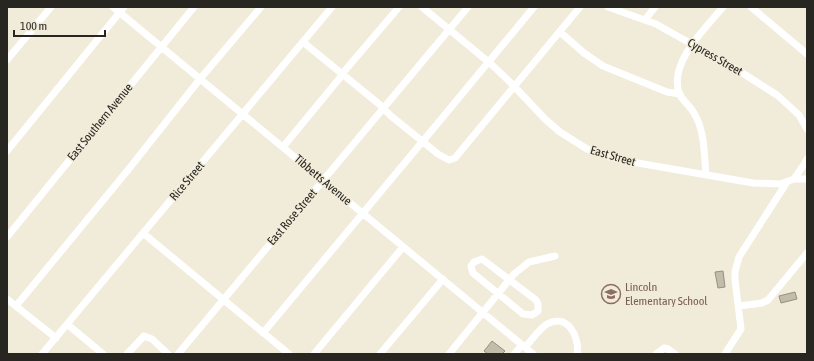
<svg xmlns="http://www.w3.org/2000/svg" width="814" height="361" viewBox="0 0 814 361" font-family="'Asap Condensed',sans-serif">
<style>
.building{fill:#c2bcab;stroke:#95907f}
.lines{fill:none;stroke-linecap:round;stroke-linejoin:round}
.minor{stroke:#fff;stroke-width:7}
.labels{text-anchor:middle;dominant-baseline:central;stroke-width:3;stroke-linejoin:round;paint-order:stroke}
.street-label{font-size:12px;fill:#282620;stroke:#f1ebd9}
.education-label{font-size:12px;fill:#785e54;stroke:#f1ebd9;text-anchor:start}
</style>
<rect width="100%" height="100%" fill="#f1ebd9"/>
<path class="building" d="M723,271L725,287L718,288L715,272Z
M795,292L797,299L781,303L779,296Z
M492,341L505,351L502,354H488L484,351Z"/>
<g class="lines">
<path class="minor" d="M113,7L533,354
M422,7L491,64L510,82L545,119L560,132L587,149L609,157L632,162L753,183L780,184L794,179H807
M608,7L656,24L736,69L777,95L799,115L807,129
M751,7L807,54
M645,20L655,7
M560,32L584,53L603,66L667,92L680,94
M303,42L379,104L391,116L438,154L449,160L455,158L580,7
M7,60L51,7
M342,74L399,7
M283,147L343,74
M7,151L124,7
M706,175C704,154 705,131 694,113C690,106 682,100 679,93C669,62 705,29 723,7
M794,179L803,166L807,159
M143,233L289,354
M7,237L194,7
M482,259L536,300L538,304V311L532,315L523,314L473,273L471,266L474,262Z
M7,299L56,338
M16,306L128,170L200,79L261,7
M739,306L762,303L768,300L807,253
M67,324L103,354
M263,333C354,224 444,116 534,7
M525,347C532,340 539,329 547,324C567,313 580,336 577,354
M42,354L332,7
M127,354L144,336L152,339L168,354
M178,354L468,7
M314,354L403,247
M380,354L443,279
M449,354L514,274L529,262L555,256
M514,354L522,345
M656,354L664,348L668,349L675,354
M725,354L741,329L735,280V272L739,257L787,182"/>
</g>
<defs>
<g id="school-ring" transform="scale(1)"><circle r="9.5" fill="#f1ebd9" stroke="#8d6e63" stroke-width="1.5"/><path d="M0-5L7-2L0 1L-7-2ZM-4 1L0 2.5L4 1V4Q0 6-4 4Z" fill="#8d6e63"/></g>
</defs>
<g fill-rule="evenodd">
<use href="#school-ring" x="611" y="294"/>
</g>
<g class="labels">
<g class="street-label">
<text transform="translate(715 57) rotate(30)">Cypress Street</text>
<text transform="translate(100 122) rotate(-51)">East Southern Avenue</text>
<text transform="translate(613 156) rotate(16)">East Street</text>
<text transform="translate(323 180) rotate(40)">Tibbetts Avenue</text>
<text transform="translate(187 181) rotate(-50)">Rice Street</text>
<text transform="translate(292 217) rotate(-50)">East Rose Street</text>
</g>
<g class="education-label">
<text x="625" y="287">Lincoln<tspan x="625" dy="14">Elementary School</tspan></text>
</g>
</g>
<rect width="814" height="361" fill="none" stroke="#282620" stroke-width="16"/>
<path d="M14 30v6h91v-6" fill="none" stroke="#282620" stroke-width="2"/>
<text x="20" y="30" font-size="12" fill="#282620" stroke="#f1ebd9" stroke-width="3" paint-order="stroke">100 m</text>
</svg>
